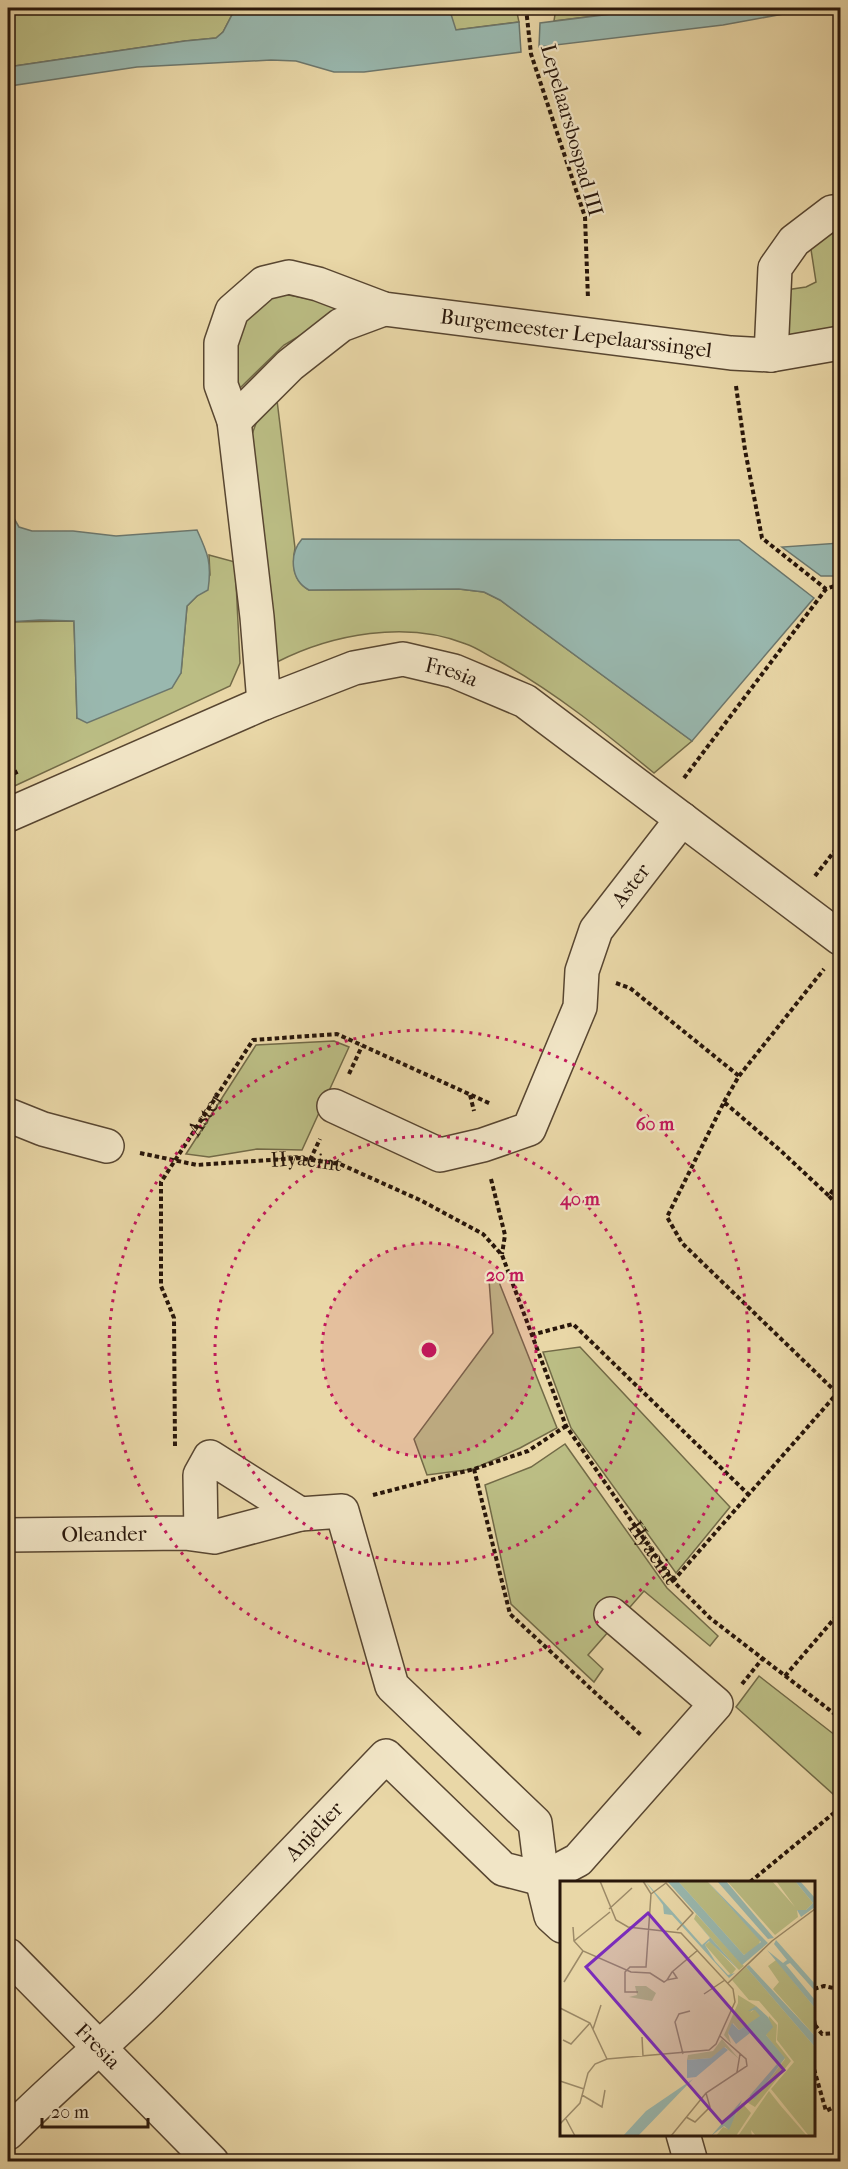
<svg xmlns="http://www.w3.org/2000/svg" width="848" height="2169" viewBox="0 0 848 2169" font-family="'IM FELL French Canon',serif">
<style>
.green{fill:#bbbd84;stroke:#726a47;stroke-width:1.5}
.water{fill:#99b8af;stroke:#6c776d;stroke-width:1.5}
.lines{fill:none;stroke-linecap:round;stroke-linejoin:round}
.minor-casing{stroke:#584631;stroke-width:36}
.path{stroke:#28160a;stroke-width:4;stroke-dasharray:4.5 3;stroke-linecap:butt}
.minor{stroke:#f1e5c6;stroke-width:33}
.ring{fill:none;stroke:#c2185b;stroke-width:3;stroke-dasharray:3 6}
.labels{text-anchor:middle;dominant-baseline:central;stroke-width:4.5;stroke-linejoin:round;paint-order:stroke}
.street-label{font-size:21px;fill:#28160a;stroke:#f1e5c6}
.inset-road{fill:none;stroke:#9c8a68;stroke-width:1.5}
.view{fill:#7b2cbf;fill-opacity:0.15;stroke:#7b2cbf;stroke-width:3}
.inset-edge{fill:none;stroke:#28160a;stroke-width:3}
.centre{fill:#c2185b;stroke:#f1e5c6;stroke-width:3}
.ring-label{font-size:18px;text-anchor:middle;font-weight:bold;fill:#c2185b;stroke:#f1e5c6;stroke-width:4.5;stroke-linejoin:round;paint-order:stroke}
</style>
<rect width="100%" height="100%" fill="#e9d7a7"/>
<filter id="stains"><feTurbulence type="fractalNoise" baseFrequency=".00333" numOctaves="4"/><feColorMatrix values="0 0 0 0 .2 0 0 0 0 .09 0 0 0 0 .02 0 0 0 .5 -.17"/></filter>
<radialGradient id="worn" r=".72"><stop offset=".6" stop-color="#630" stop-opacity="0"/><stop offset="1" stop-color="#630" stop-opacity=".3"/></radialGradient>
<path class="green" d="M8,8H255L233,13L223,32L216,38L185,41L8,67Z
M449,8H516L519,22L455,30Z
M556,8H659L554,21Z
M840,233V332L785,341L779,291L806,287L816,282L810,243L815,235Z
M267,291L342,305L321,323L284,345L238,390L232,362L241,313Z
M276,392L295,548C292,564 293,581 309,590L459,589L484,592L500,600L692,741L654,773C604,732 555,692 499,661C488,656 478,648 466,644C407,620 332,634 277,662L251,437L258,418Z
M209,555L235,562L240,663L230,686L8,789V622L74,621L77,718L181,673L187,606L197,596L210,575Z
M334,1041L349,1047L302,1150L257,1149L209,1157L186,1154L256,1045Z
M497,1277L557,1428L520,1448L473,1469L427,1475L414,1439L493,1333L489,1280Z
M580,1347L730,1507L676,1573L571,1428L543,1352Z
M565,1444L667,1588L718,1636L710,1646L644,1591L588,1655L603,1669L594,1682L511,1604L485,1485L531,1467Z
M759,1676L840,1739V1789L833,1794L736,1707Z"/>
<path class="water" d="M255,8H449L456,30L519,22L521,52L364,72H334L296,61L271,60L137,67L10,86L8,90V67L185,41L216,38L223,32L233,13Z
M659,8H816L723,25L539,47L540,23Z
M8,383L12,515L19,527L32,531H73L116,536L197,530C208,554 212,563 208,590L197,596L187,606L181,673L172,688L87,723L77,718L74,621L40,620L8,622Z
M302,539L739,540L814,598L692,741L500,600L484,592L459,589L309,590C290,580 289,554 302,539Z
M840,543V576H821L782,547Z"/>
<g class="lines">
<g class="minor-casing">
<g id="minor">
<path d="M771,355L775,268L794,241L832,212L840,211"/>
<path d="M234,421L290,365L341,325L384,309"/>
<path id="s3" d="M264,703L257,617L234,421L221,385V343L232,311L264,283L289,277L318,284L384,309L731,353L771,355L840,343"/>
<path id="s4" d="M8,815L264,703L354,668L403,659L454,671L525,701L840,938"/>
<path id="s5" d="M334,1106L440,1155L483,1145L529,1129L580,1007L582,971L596,930L682,819"/>
<path d="M8,1115L43,1129L107,1146"/>
<path d="M300,1514L342,1511L392,1686L535,1823L542,1879L551,1916L562,1926"/>
<path id="s6" d="M8,1535L185,1533L214,1537L300,1514L210,1457L200,1475L201,1535"/>
<path id="s7" d="M8,1955L212,2162"/>
<path id="s8" d="M8,2133C55,2085 107,2043 154,1996C233,1917 309,1836 386,1756L503,1869L542,1879L578,1860L716,1704L611,1614"/>
<path d="M683,2134L691,2162"/>
</g>
</g>
<g class="path">
<path d="M526,8L531,54L585,217L588,299"/>
<path d="M736,386L745,450L762,538L826,589L840,584"/>
<path d="M8,757L17,775"/>
<path d="M684,778L826,589"/>
<path d="M815,876L840,844"/>
<path d="M616,983L630,988L739,1076"/>
<path d="M349,1074L362,1046"/>
<path d="M470,1095L474,1111"/>
<path d="M724,1102L739,1076L824,969"/>
<path id="s1" d="M140,1153L197,1165L298,1158L340,1164L422,1201L483,1234L502,1255L566,1426L673,1581L710,1618L840,1718"/>
<path d="M310,1160L320,1139"/>
<path d="M491,1179L505,1235L502,1254"/>
<path d="M829,1196L840,1208"/>
<path d="M531,1335L573,1324L748,1494"/>
<path d="M837,1393L682,1243L667,1217L724,1102L781,1151L829,1196L840,1180"/>
<path id="s2" d="M175,1446L174,1318L161,1286V1182L253,1040L337,1034L491,1104"/>
<path d="M474,1469L510,1614L642,1736"/>
<path d="M373,1495L474,1469L528,1451L566,1426"/>
<path d="M673,1581L840,1390"/>
<path d="M785,1676L840,1612"/>
<path d="M742,1684L763,1658"/>
<path d="M750,1882L840,1808"/>
<path d="M814,1989L824,1986L838,1989L840,1993"/>
<path d="M814,2020L815,2025L814,2029"/>
<path d="M815,2025L822,2034L840,2033"/>
<path d="M814,2069L826,2111L840,2104"/>
</g>
<use href="#minor" class="minor"/>
</g>
<circle cx="429" cy="1350" r="107" fill="#c2185b" fill-opacity=".12"/>
<g class="ring">
<circle cx="429" cy="1350" r="107"/>
<circle cx="429" cy="1350" r="214"/>
<circle cx="429" cy="1350" r="320"/>
</g>
<g class="labels">
<g class="street-label">
<text transform="translate(572 130) rotate(74)">Lepelaarsbospad III</text>
<text stroke="none"><textPath href="#s3" startOffset="760">Burgemeester Lepelaarssingel</textPath></text>
<text stroke="none"><textPath href="#s4" startOffset="476">Fresia</textPath></text>
<text stroke="none"><textPath href="#s5" startOffset="478">Aster</textPath></text>
<text stroke="none"><textPath href="#s2" startOffset="348">Aster</textPath></text>
<text stroke="none"><textPath href="#s1" startOffset="168">Hyacint</textPath></text>
<text stroke="none"><textPath href="#s6" startOffset="96">Oleander</textPath></text>
<text stroke="none"><textPath href="#s1" startOffset="726">Hyacint</textPath></text>
<text stroke="none"><textPath href="#s8" startOffset="430">Anjelier</textPath></text>
<text stroke="none"><textPath href="#s7" startOffset="128">Fresia</textPath></text>
</g>
</g>
<g transform="translate(560 1881)">
<rect width="255" height="255" fill="#e9d7a7"/>
<path d="M118,0H147L200,59L199,65L184,74ZM167,0H212L235,26L216,0H235L253,22L246,29H237L238,36L215,54ZM136,33L184,85L179,89L134,38ZM150,60L176,88L171,94L145,64ZM216,79L255,127V155L213,108L219,101L208,85ZM186,86L255,166V255H249L211,208L234,181L217,159L218,142L199,120L189,119L172,99ZM75,105H86L96,112L92,120L69,116L77,114ZM178,114L196,125L190,132L195,128L201,135L179,149L173,142L168,152L171,163L164,154L178,122ZM209,135L217,144L216,161L231,180L195,226L185,220L206,203L225,178L206,154ZM162,158L179,178L165,166L152,177L127,179L128,174L153,170ZM209,210L220,224L247,255H196L191,249L192,255H178ZM182,222L191,232L176,255H156L163,246L168,248Z" fill="#bbbd84"/>
<path d="M85,0L142,64L150,57L134,38L179,89L149,60L145,64L155,80L168,94L175,92L169,97L112,34L104,33L103,24ZM107,0H118L184,74L201,61L147,0L208,62L182,84ZM157,0H166L214,57L208,58ZM235,0H240L255,17V26L241,36L237,29H246L253,22ZM216,59L255,103V110L230,82L226,84L255,119V127L207,69L223,82L227,79L214,63ZM189,84L255,155V166L186,86ZM196,125L208,136L213,146L206,154L225,177L195,218L189,215L185,220L217,183L190,152L176,163L168,152L172,142L179,149L200,135L195,129L188,130ZM164,166L168,169L136,196L127,197V179L151,177ZM133,198L78,255H63L86,230ZM182,219L169,249L164,245L151,255Z" fill="#99b8af"/>
<path class="inset-road" d="M83,0L91,13L106,2L133,32L117,49M49,28L72,7M13,46L14,60L23,70L71,91L90,92L104,101L107,99M14,60L50,31M113,91L117,97L107,99L112,91L138,69M4,101L23,70M168,102L212,60L255,28M78,111H65V91L70,86H86L91,13M144,113L165,99M0,127L30,142L47,178M33,148L41,124M82,156L83,175M3,159L11,163L30,142M123,173L115,141L119,133L130,130M177,191L180,173M0,200L24,208M22,214L42,226L45,209M126,236L135,241L150,226L146,212M6,238L15,255M0,243L20,222L28,192L35,183L47,178L149,169L156,163L175,121L173,108L121,52L68,46L56,39L40,0M111,255L146,212L187,185L186,178L160,155"/>
<path class="view" d="M88,32L224,189L162,242L26,86Z"/>
<rect width="255" height="255" class="inset-edge"/>
</g>
<circle cx="429" cy="1350" r="9" class="centre"/>
<g class="ring-label">
<text x="655" y="1130">60 m</text>
<text x="580" y="1205">40 m</text>
<text x="505" y="1281">20 m</text>
</g>
<rect width="848" height="2169" fill="none" stroke="#e9d7a7" stroke-width="30"/>
<rect x="9" y="9" width="830" height="2151" fill="none" stroke="#28160a" stroke-width="3"/>
<rect x="15" y="15" width="818" height="2139" fill="none" stroke="#28160a" stroke-width="1.5"/>
<path d="M42 2118v9h106v-9" fill="none" stroke="#28160a" stroke-width="3"/>
<text x="51" y="2118" font-size="18" fill="#28160a" stroke="#f1e5c6" stroke-width="4.5" paint-order="stroke">20 m</text>
<rect width="100%" height="100%" filter="url(#stains)"/>
<rect width="100%" height="100%" fill="url(#worn)"/>
</svg>
